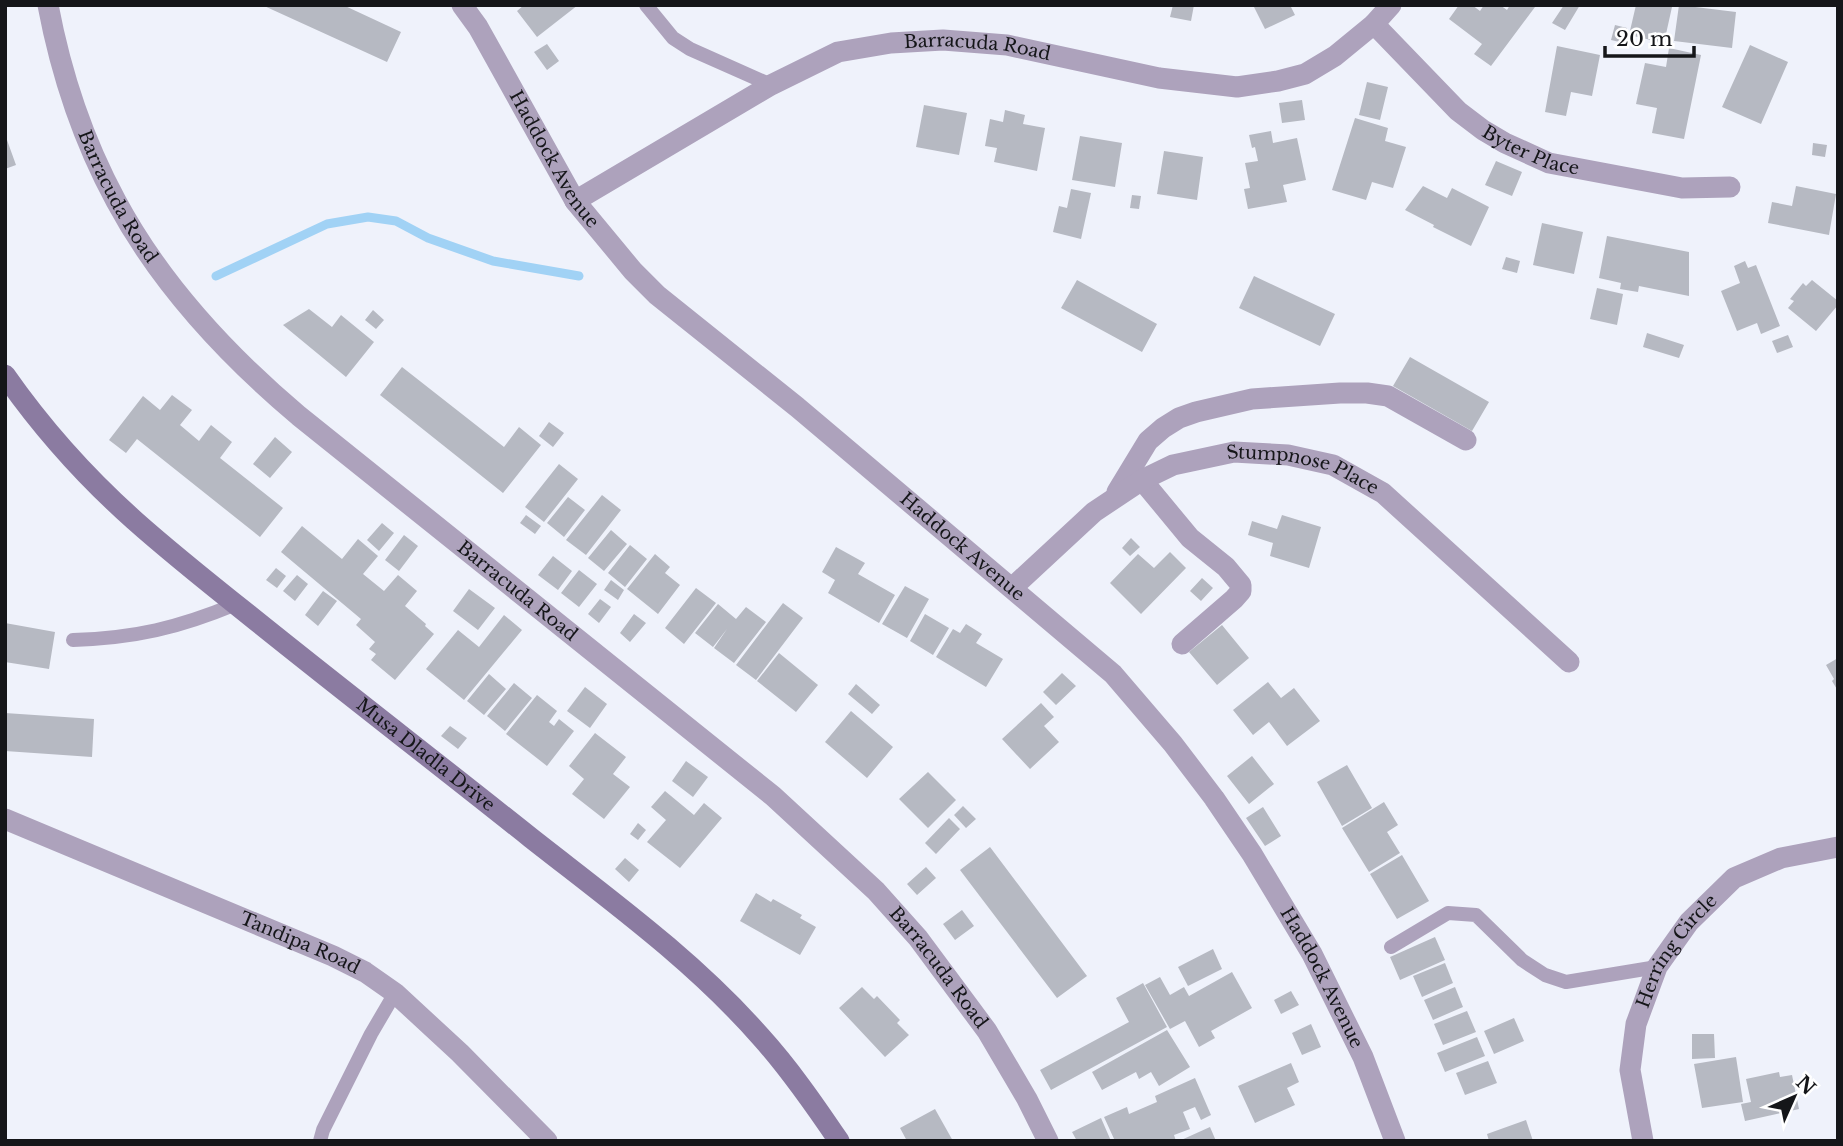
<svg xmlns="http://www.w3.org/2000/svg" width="1843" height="1146" viewBox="0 0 1843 1146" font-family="'Libre Baskerville',serif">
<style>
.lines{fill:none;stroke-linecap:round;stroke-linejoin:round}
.stream{stroke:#a1d2f5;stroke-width:9}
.building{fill:#b6b9c2}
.lane{stroke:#ada2bc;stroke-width:14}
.street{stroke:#ada2bc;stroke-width:21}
.secondary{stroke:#8b7ba1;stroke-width:21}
.labels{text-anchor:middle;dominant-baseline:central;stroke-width:5;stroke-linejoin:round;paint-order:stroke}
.street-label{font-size:18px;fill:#151619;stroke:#fff}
</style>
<rect width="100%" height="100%" fill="#eff2fb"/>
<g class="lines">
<path class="stream" d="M216,276L327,224L368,217L396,221L428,238L493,261L579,276"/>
</g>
<path class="building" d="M262,5H343L401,32L387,62Z
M524,5H578L537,37L517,11Z
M1173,5H1194L1191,21L1170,17Z
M1253,5H1290L1295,15L1265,29Z
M1459,5H1472L1480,11L1484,5H1500L1507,10L1510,5H1533L1535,7L1491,66L1474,54L1482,44L1449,19Z
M1564,5H1580L1565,30L1552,23Z
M1636,5H1663L1672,7L1664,43L1629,35Z
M1679,5L1736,12L1732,48L1674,41Z
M1615,25L1627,28L1624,43L1611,40Z
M547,44L559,61L547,70L534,52Z
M1750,45L1788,62L1761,124L1722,107Z
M1557,46L1600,55L1592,96L1571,92L1566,116L1545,112Z
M1669,48L1701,55L1684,139L1652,133L1657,108L1636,104L1645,63L1666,67Z
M1367,82L1388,87L1380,120L1359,115Z
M1302,100L1305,120L1282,123L1279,103Z
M924,105L967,113L959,155L916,147Z
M1005,110L1025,115L1023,124L1045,128L1037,171L994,162L997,148L985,146L990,119L1003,122Z
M1355,118L1388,128L1385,141L1406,147L1393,188L1372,182L1366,200L1332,190Z
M1271,131L1273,143L1297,138L1306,180L1283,185L1287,202L1248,209L1244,189L1250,188L1245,163L1258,161L1255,147L1252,148L1249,135Z
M1080,136L1122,143L1115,187L1072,180Z
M7,140L16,165L5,169V141Z
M1813,143L1827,145L1825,157L1812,155Z
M1164,151L1203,157L1197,200L1157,194Z
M1496,161L1522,172L1512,196L1485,185Z
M1423,186L1447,198L1452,188L1489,207L1471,246L1433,227L1434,225L1405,210Z
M1796,186L1836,194L1829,235L1768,223L1772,202L1792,206Z
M1071,189L1091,193L1081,239L1053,232L1059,206L1067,208Z
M1132,195L1141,196L1139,209L1130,208Z
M1542,223L1583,232L1574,274L1533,265Z
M1607,236L1689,252V296L1639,286L1638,292L1620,289L1621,283L1599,278Z
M1506,257L1520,261L1517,273L1502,269Z
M1745,261L1748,268L1756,265L1780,326L1761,334L1757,323L1737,331L1721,291L1740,283L1734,266Z
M1254,276L1335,314L1320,346L1239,308Z
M1077,280L1157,324L1142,352L1061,308Z
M1812,280L1838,301V305L1816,331L1788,308L1794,301L1790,299L1803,283L1806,286Z
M1597,288L1623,294L1617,325L1590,319Z
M309,309L332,327L341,315L374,342L346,377L283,325Z
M373,310L384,320L376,329L365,320Z
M1647,333L1684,345L1679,358L1643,347Z
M1788,335L1793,347L1777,353L1772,341Z
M1410,357L1489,402L1472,431L1393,386Z
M402,367L504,447L519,427L541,445L503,493L380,395Z
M172,395L192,410L180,425L199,441L211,425L232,442L220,458L283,508L260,537L137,439L126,453L109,440L143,396L160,410Z
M549,422L564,433L553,447L539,436Z
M275,437L292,452L270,478L253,464Z
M559,464L578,479L544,522L525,507Z
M602,495L621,510L586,555L566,540Z
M568,497L585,510L564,537L547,523Z
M526,515L541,526L535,534L520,523Z
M1282,515L1321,527L1309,568L1270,556L1273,543L1248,535L1252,521L1277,529Z
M382,523L394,533L379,551L367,540Z
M302,526L342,559L358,539L378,556L363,574L384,591L398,575L417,591L405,606L426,624L425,626L434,634L395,680L371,660L376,654L369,649L375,642L356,625L361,619L281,552Z
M611,530L627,544L604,571L588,558Z
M404,535L418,546L399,571L385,560Z
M1131,538L1140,547L1130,556L1122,548Z
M630,545L647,559L625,587L608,573Z
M836,547L865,563L858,574L895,595L879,623L828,593L835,580L822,572Z
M1170,552L1186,568L1141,614L1110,583L1138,554L1154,568Z
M655,554L670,567L665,573L680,585L658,614L627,589Z
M553,556L572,571L558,590L538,575Z
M276,568L286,576L277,588L266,580Z
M579,570L597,584L579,607L561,593Z
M297,575L308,584L295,601L283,591Z
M1202,578L1213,588L1201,601L1190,591Z
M611,580L624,590L618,600L604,590Z
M905,586L929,599L907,638L882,624Z
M696,588L716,603L684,644L665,628Z
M469,589L495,608L478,630L453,611Z
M323,591L337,601L318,626L305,615Z
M600,599L611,607L599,623L588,614Z
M783,603L803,618L756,680L736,665Z
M718,604L736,619L746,607L766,622L734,663L714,648L727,629L713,647L695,633Z
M634,614L646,623L630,642L620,633Z
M925,614L949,628L933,655L910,641Z
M504,615L522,630L464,700L426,669L458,630L479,647Z
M5,623L55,632L49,669L5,662Z
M966,624L982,634L976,643L1003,659L986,687L936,657L953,629L960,633Z
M1222,625L1249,658L1217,685L1189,652Z
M779,653L818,685L796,712L757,681Z
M1838,658V691L1832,681L1834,679L1826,665Z
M1062,673L1076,686L1056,705L1043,692Z
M489,674L506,689L484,715L467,701Z
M1268,682L1281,698L1294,688L1320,721L1287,746L1269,722L1253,735L1233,710Z
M514,683L532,698L505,731L487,716Z
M856,684L880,705L872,714L848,694Z
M585,687L607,704L590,728L567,711Z
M537,695L557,711L549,722L554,726L559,719L574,731L547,766L506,734Z
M1041,703L1054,717L1044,726L1059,742L1030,769L1002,739Z
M851,711L893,747L867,778L825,742Z
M5,713L94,719L92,757L5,751Z
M450,726L467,738L458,749L441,736Z
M595,733L626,757L613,774L630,787L604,819L572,794L584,779L569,766Z
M1252,756L1274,784L1249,804L1227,776Z
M686,761L708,777L693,797L672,781Z
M1347,765L1372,808L1342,826L1317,782Z
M928,772L956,800L928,828L899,799Z
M665,791L694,815L704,803L722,818L680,868L647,842L666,820L651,807Z
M1384,802L1398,825L1387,832L1400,853L1369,872L1342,828Z
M963,806L976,819L966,828L954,815Z
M1263,807L1281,836L1265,846L1246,818Z
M949,818L960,829L936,854L925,843Z
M638,823L646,830L638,840L630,834Z
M990,847L1087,976L1057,998L960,870Z
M1402,855L1429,901L1397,919L1370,874Z
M625,858L639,870L629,882L615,869Z
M926,867L936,878L917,895L907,884Z
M756,893L771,902L773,899L802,915L800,918L816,927L800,955L740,921Z
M962,910L974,926L955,940L943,924Z
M1435,937L1445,960L1400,980L1390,957Z
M1213,949L1222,969L1188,986L1178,967Z
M1445,963L1453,983L1422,997L1413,976Z
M1232,972L1252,1008L1211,1031L1215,1038L1199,1047L1185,1021L1170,1029L1145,985L1160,977L1170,995L1184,987L1189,996Z
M1143,983L1167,1027L1051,1090L1040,1070L1129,1022L1116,998Z
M862,987L874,999L877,996L900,1020L897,1023L909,1035L885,1057L839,1008Z
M1455,987L1463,1007L1433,1020L1424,1000Z
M1291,991L1299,1005L1281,1014L1274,1000Z
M1467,1011L1476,1032L1443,1045L1434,1024Z
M1514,1018L1524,1041L1494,1054L1484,1031Z
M1311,1024L1321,1047L1302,1055L1292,1033Z
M1167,1030L1190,1067L1159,1086L1151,1072L1139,1079L1136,1072L1102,1090L1092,1072Z
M1692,1034H1714L1715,1058L1692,1059Z
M1477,1037L1485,1056L1445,1072L1437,1053Z
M1736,1057L1743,1102L1702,1108L1694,1064Z
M1488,1061L1497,1083L1465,1095L1456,1073Z
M1291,1063L1299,1082L1287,1088L1295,1105L1255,1123L1238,1086Z
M1779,1072L1780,1077L1792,1075L1799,1109L1745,1121L1741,1104L1751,1102L1746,1079Z
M1195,1078L1211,1115L1201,1120L1195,1107L1183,1112L1190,1129L1174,1135L1176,1141H1115L1104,1117L1127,1107L1129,1114L1157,1102L1155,1096Z
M935,1109L953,1141H907L900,1128Z
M1101,1118L1111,1141H1077L1072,1132Z
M1526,1120L1533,1141H1489L1487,1134Z
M1210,1127L1216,1141H1179Z"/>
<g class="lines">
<path class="lane" d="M646,5L673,38L690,49L771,85
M73,640C135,638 178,628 236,604
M1391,947L1448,913L1476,915L1522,960L1545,975L1566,982L1657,967
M320,1141L323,1130L371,1034L395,993"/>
<g class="street">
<path id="s1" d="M48,5C61,74 83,140 116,201C160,283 229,357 299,416L773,796L876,891L918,938L987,1031L1027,1099L1048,1141"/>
<path id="s2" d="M462,5L478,27L575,201L633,271L657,295L797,407L1113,674L1173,744L1214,798L1252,854L1312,954L1363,1057L1395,1141"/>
<path id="s3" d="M1374,24L1458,111L1483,130L1505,143L1549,163L1682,188L1730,187"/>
<path id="s4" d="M575,201L771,85L838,52L891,43L943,40L1007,45L1159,78L1237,87L1278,81L1305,74L1335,56L1374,24L1391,5"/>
<path d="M1142,480L1190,538L1226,567L1241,585V591L1234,599L1182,644"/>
<path d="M1117,492L1148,441L1163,428L1179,418L1196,412L1252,399L1340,393H1367L1388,396L1466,440"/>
<path id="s5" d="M1012,588L1094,512L1142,480L1173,465L1234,452L1288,455L1333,465L1383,493L1569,662"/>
<path id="s6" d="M5,819L333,956L365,972L395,993L460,1053L547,1141"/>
<path id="s7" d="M1643,1141L1630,1070L1636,1024L1657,967L1689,922L1734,878L1781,858L1838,847"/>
</g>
<path class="secondary" id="s8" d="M5,375C42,428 86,477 134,520C171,553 210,584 249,615C342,690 437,763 531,838C610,900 693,960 760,1036C789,1068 814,1104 839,1141"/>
</g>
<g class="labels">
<g class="street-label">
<text stroke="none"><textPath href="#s4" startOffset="443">Barracuda Road</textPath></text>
<text stroke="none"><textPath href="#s3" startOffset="205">Byter Place</textPath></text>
<text stroke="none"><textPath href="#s2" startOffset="180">Haddock Avenue</textPath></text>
<text stroke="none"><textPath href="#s1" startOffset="205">Barracuda Road</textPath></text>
<text stroke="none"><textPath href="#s5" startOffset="338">Stumpnose Place</textPath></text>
<text stroke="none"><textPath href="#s2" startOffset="747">Haddock Avenue</textPath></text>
<text stroke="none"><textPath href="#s1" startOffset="772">Barracuda Road</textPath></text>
<text stroke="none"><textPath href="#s8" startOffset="569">Musa Dladla Drive</textPath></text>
<text stroke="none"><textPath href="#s6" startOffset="320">Tandipa Road</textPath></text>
<text stroke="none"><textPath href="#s7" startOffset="203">Herring Circle</textPath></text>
<text stroke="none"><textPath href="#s1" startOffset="1339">Barracuda Road</textPath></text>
<text stroke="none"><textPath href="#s2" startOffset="1314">Haddock Avenue</textPath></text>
</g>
</g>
<rect width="1843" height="1146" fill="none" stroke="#151619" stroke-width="14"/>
<g transform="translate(1794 1097) rotate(45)" stroke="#ffffff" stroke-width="5" paint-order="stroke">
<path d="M0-5L12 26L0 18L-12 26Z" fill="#151619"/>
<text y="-10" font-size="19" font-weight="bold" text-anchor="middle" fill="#151619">N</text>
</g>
<path d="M1605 46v10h89v-10" fill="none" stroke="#151619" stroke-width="3.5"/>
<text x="1616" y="46" font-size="21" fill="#151619" stroke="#ffffff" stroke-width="5" paint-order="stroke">20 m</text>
</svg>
